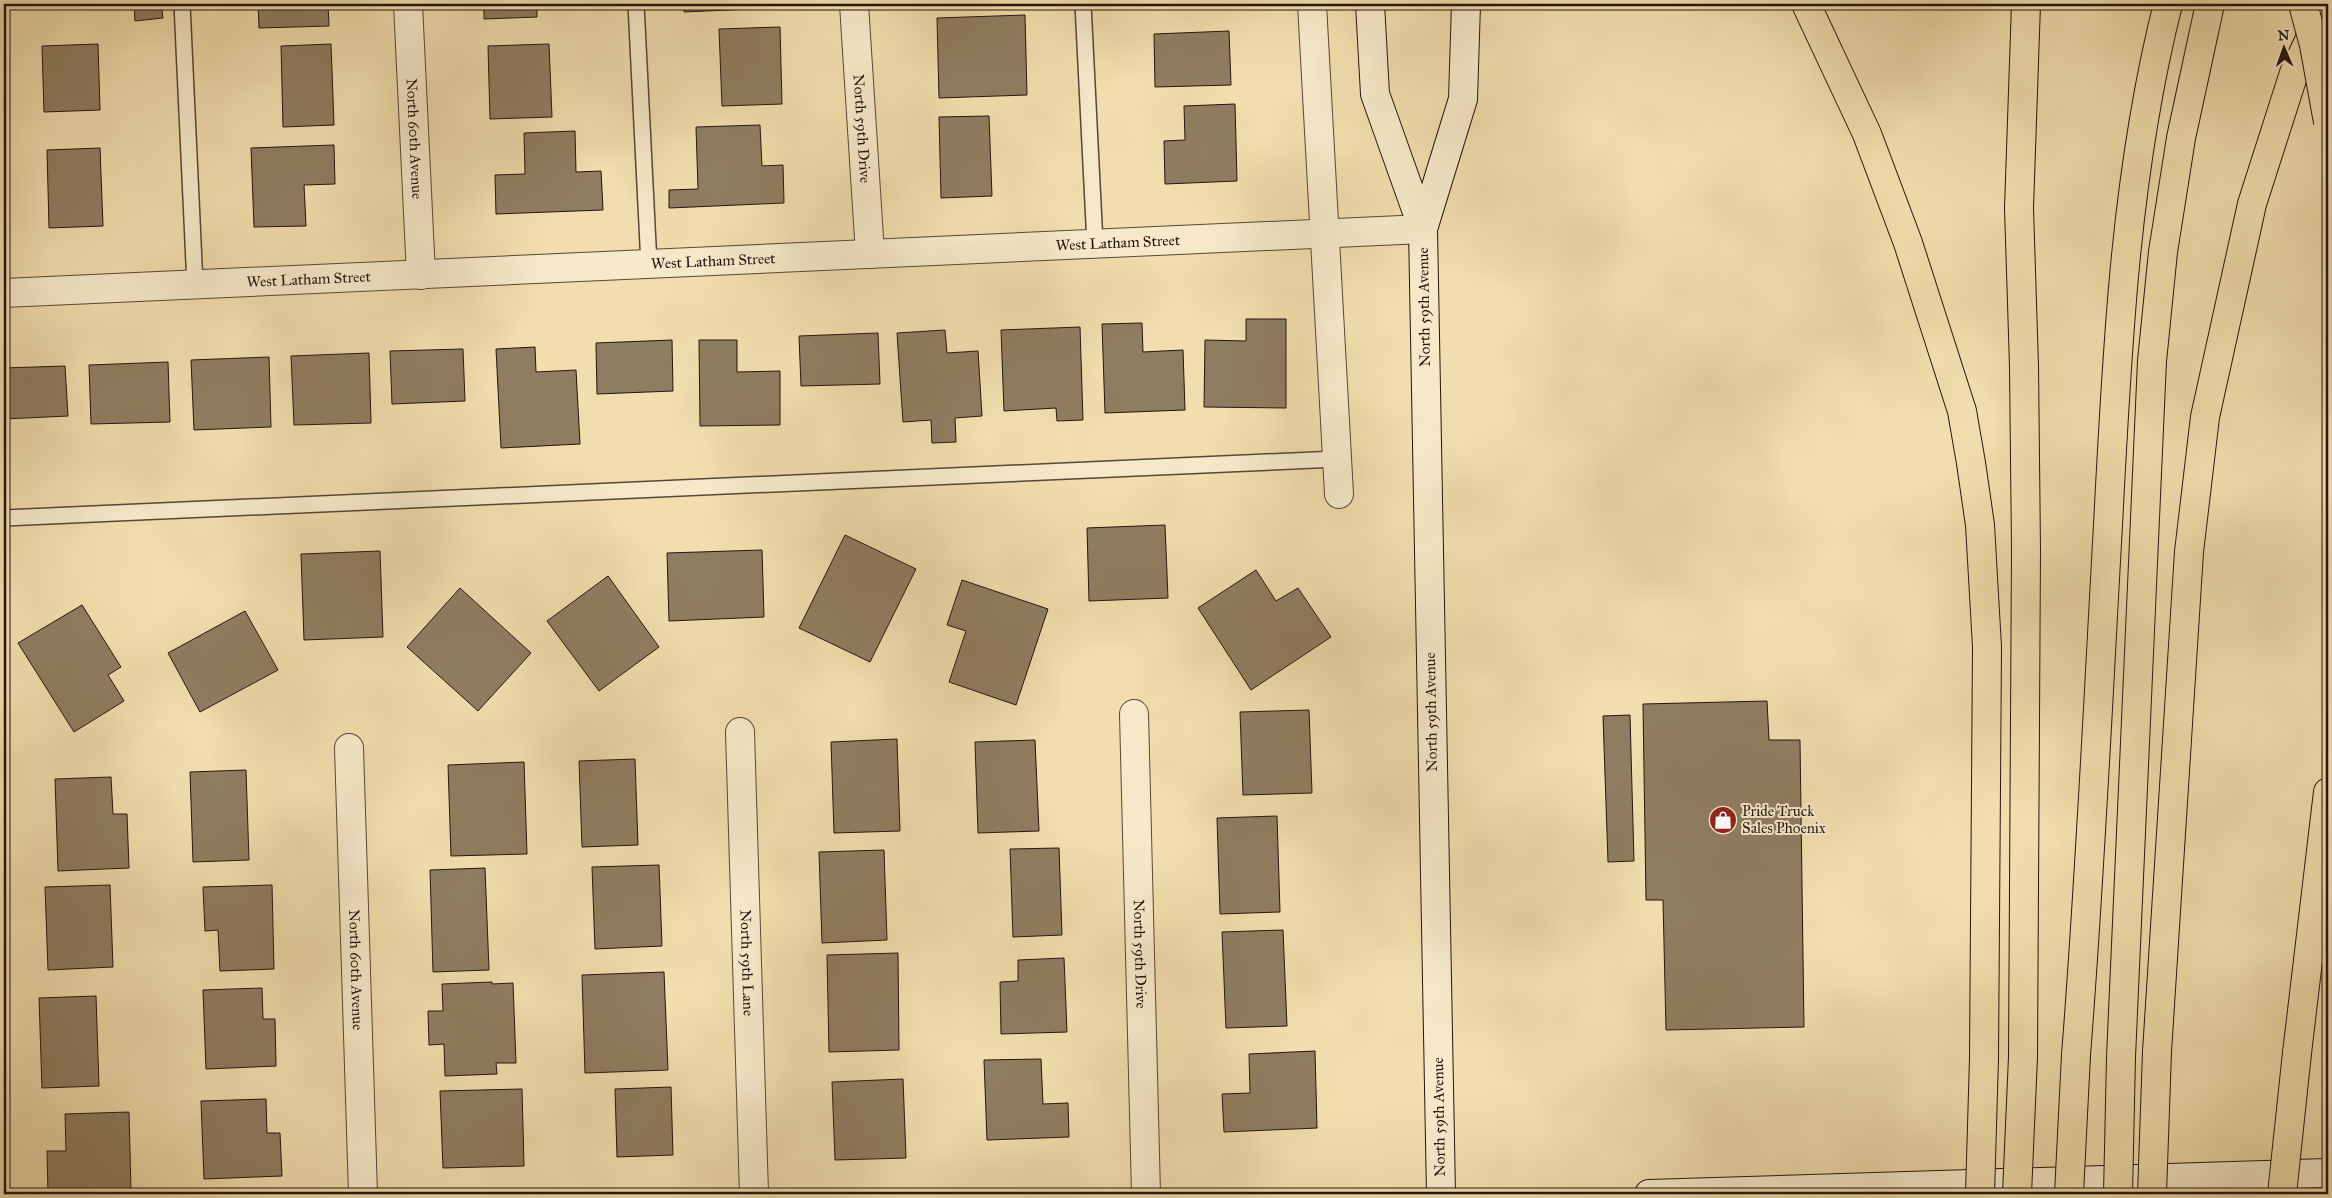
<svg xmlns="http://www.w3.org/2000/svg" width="2332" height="1198" viewBox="0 0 2332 1198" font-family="'IM FELL Great Primer',serif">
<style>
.building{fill:#8f7d61;stroke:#24150e}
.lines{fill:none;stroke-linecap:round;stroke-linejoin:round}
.lane-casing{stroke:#574736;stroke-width:18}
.street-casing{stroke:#574736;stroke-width:30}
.secondary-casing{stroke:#24150e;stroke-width:30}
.highway-casing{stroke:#24150e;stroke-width:30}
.lane{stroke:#f6e9ca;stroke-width:15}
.street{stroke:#f6e9ca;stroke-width:28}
.secondary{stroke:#f6e9ca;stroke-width:28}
.highway{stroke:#f1ddad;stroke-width:28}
.highway-bridge-casing{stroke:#24150e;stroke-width:30;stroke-linecap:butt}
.highway-bridge{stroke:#f1ddad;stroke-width:28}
.labels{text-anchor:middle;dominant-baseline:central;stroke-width:4;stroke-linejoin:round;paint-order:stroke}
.street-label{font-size:15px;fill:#24150e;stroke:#f6e9ca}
.poi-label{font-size:15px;fill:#24150e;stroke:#f6e9ca;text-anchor:start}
</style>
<rect width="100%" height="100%" fill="#f1ddad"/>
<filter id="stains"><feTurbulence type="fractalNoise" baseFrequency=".004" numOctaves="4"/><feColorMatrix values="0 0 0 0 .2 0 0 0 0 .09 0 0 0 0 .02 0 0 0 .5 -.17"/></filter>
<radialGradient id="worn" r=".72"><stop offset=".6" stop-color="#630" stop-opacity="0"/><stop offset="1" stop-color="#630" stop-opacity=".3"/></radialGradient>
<path class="building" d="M134,4H161L163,18L135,21Z
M258,4H328L329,26L259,28Z
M484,4H537V17L484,19Z
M684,4H752V9L684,12Z
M1025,15L1027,95L939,98L937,18Z
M780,27L782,104L722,106L719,29Z
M1229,31L1231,85L1155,87L1154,34Z
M98,44L100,110L44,112L42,46Z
M331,44L334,125L283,127L281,46Z
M549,44L552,117L490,119L488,46Z
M1235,104L1237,181L1165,184L1164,141L1185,140L1184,106Z
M989,116L992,196L941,198L939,117Z
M760,125L762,166L783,165L784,203L669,208V190L698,189L696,127Z
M575,131L576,172L601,171L603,210L496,214L495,175L525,174L524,133Z
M334,145L335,184L304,185L306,226L254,227L251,148Z
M100,148L103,226L49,228L47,150Z
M1246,319H1286V408L1204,407L1205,340L1246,341Z
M1142,323L1143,352L1183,350L1185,410L1105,413L1102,324Z
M1080,327L1083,420L1057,421L1056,408L1004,411L1001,330Z
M945,330L947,353L978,351L982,416L955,418L956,442L932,443L931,420L903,422L897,333Z
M878,333L880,384L801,386L799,336Z
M672,340L673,391L597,394L596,343Z
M699,340H737V372L780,371V425L700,426Z
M535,347L536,372L576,370L580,444L501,448L496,349Z
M463,349L465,401L392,404L390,351Z
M369,353L371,423L294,425L291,356Z
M269,357L271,427L194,430L191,360Z
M168,362L170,422L91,424L89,365Z
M65,366L68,416L4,419V368Z
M1165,525L1168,598L1089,601L1087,528Z
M845,535L916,569L870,662L799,628Z
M762,550L764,617L669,621L667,553Z
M380,551L383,637L304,640L301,554Z
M1256,570L1276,601L1298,588L1331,637L1251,690L1198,608Z
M608,576L659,647L599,691L547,621Z
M962,580L1048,609L1016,705L949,682L966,631L947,625Z
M460,588L531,653L478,711L407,647Z
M82,605L121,667L108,675L124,701L74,732L18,643Z
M245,611L278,670L200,712L168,653Z
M1767,701L1769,740H1800L1804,1027L1666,1030L1663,900H1646L1643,704Z
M1309,710L1312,793L1243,795L1240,712Z
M1630,715L1634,861L1608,862L1603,716Z
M897,739L900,831L834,833L831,742Z
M1035,740L1039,831L978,833L975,742Z
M635,759L638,845L582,847L579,761Z
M524,762L527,854L451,856L448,765Z
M246,770L249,860L193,862L190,772Z
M111,777L113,814H127L129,868L58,871L55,779Z
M1277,816L1280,912L1220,914L1217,818Z
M1059,848L1062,935L1013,937L1010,849Z
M884,850L887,940L822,943L819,852Z
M659,865L662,946L595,949L592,867Z
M485,868L489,970L433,972L430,870Z
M110,885L113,967L48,970L45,887Z
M272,885L274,969L220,971L218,930L205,931L203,887Z
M1283,930L1287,1026L1226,1028L1222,932Z
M898,953L899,1050L829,1052L827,955Z
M1064,958L1067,1032L1001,1034L1000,982L1018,981V960Z
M664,972L668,1070L585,1073L582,975Z
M492,982V984L513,983L516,1063H496L497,1074L445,1076L444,1044L429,1045L428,1011H443L442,984Z
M262,988L263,1019H275L276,1066L206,1069L203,990Z
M96,996L99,1086L42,1088L39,998Z
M1315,1051L1317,1128L1224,1132L1222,1094L1250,1093L1249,1054Z
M1041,1059L1043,1104L1068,1103L1069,1137L987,1140L984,1060Z
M903,1079L906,1158L835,1160L832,1082Z
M671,1087L673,1155L617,1157L615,1089Z
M522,1089L524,1166L443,1168L440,1091Z
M266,1099L267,1133H280L282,1176L204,1179L201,1101Z
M129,1112L131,1191L48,1194L47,1151H66L65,1114Z"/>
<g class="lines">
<g class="lane-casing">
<path id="lane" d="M182,4L195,285
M636,4L649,265
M1083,4L1095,244
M4,518L1337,459"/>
</g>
<g class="street-casing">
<g id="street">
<path id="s1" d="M408,4L421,275"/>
<path id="s2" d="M854,4L870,254"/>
<path d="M1312,4L1339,494"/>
<path id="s3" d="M4,293L1423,229"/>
<path id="s4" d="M1134,714L1146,1194"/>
<path id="s5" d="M740,732L754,1194"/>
<path id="s6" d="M349,748L363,1194"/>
</g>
</g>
<g class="secondary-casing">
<path id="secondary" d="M1370,4L1375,94L1423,229
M1441,1194L1423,229L1463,99L1466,4
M1649,1194L2328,1173"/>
</g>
<g class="highway-casing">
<path id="highway" d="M1806,4L1867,134L1908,243L1962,411L1971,463L1980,525L1987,647L1984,1058
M2157,1052L2189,552L2205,417L2252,204L2294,73L2326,4
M2297,1053L2328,792
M2076,1055C2090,879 2098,702 2108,525C2117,351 2125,174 2168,4
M2023,1057L2026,550L2024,366L2019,208L2026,4
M2121,1057L2152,361L2163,252L2181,138L2210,4"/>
</g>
<use href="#lane" class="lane"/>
<use href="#street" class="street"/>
<use href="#secondary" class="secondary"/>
<use href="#highway" class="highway"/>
<g class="highway-bridge-casing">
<path id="highway-bridge" d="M2303,4L2314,45L2328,122
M1980,1194L1984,1058
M2017,1194L2023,1057
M2069,1194L2076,1055
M2118,1194L2121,1057
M2152,1194L2157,1052
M2282,1194L2297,1053"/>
</g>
<use href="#highway-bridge" class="highway-bridge"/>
</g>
<defs>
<g id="shop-disc" transform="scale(1.4375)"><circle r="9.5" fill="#8f2418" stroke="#f6e9ca"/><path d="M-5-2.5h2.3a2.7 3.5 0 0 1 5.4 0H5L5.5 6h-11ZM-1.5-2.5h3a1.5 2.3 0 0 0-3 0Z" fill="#fff"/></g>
</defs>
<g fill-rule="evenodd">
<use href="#shop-disc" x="1723" y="820"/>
</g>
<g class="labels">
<g class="street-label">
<text stroke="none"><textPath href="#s2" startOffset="125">North 59th Drive</textPath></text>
<text stroke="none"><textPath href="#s1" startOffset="135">North 60th Avenue</textPath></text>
<text stroke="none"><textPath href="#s3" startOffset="1115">West Latham Street</textPath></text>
<text stroke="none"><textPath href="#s3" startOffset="710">West Latham Street</textPath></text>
<text stroke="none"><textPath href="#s3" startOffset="305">West Latham Street</textPath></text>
<text transform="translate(1424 307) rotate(-91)">North 59th Avenue</text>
<text transform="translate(1431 712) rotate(-91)">North 59th Avenue</text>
<text stroke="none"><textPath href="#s4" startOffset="240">North 59th Drive</textPath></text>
<text stroke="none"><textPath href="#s5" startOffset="231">North 59th Lane</textPath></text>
<text stroke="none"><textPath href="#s6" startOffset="222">North 60th Avenue</textPath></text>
<text transform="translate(1439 1117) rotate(-91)">North 59th Avenue</text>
</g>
<g class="poi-label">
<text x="1742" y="811">Pride Truck<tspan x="1742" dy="17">Sales Phoenix</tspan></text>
</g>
</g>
<rect width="2332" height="1198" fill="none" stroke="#f1ddad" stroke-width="20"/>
<rect x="5" y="5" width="2322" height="1188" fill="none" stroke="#24150e" stroke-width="2.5"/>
<rect x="10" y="10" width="2312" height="1178" fill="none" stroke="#24150e"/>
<g transform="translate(2284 48) rotate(358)" stroke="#f6e9ca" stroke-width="4" paint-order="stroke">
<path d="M0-4L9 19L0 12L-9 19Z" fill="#24150e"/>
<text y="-8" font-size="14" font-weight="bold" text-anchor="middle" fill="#24150e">N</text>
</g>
<rect width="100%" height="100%" filter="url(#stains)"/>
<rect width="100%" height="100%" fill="url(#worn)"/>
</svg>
